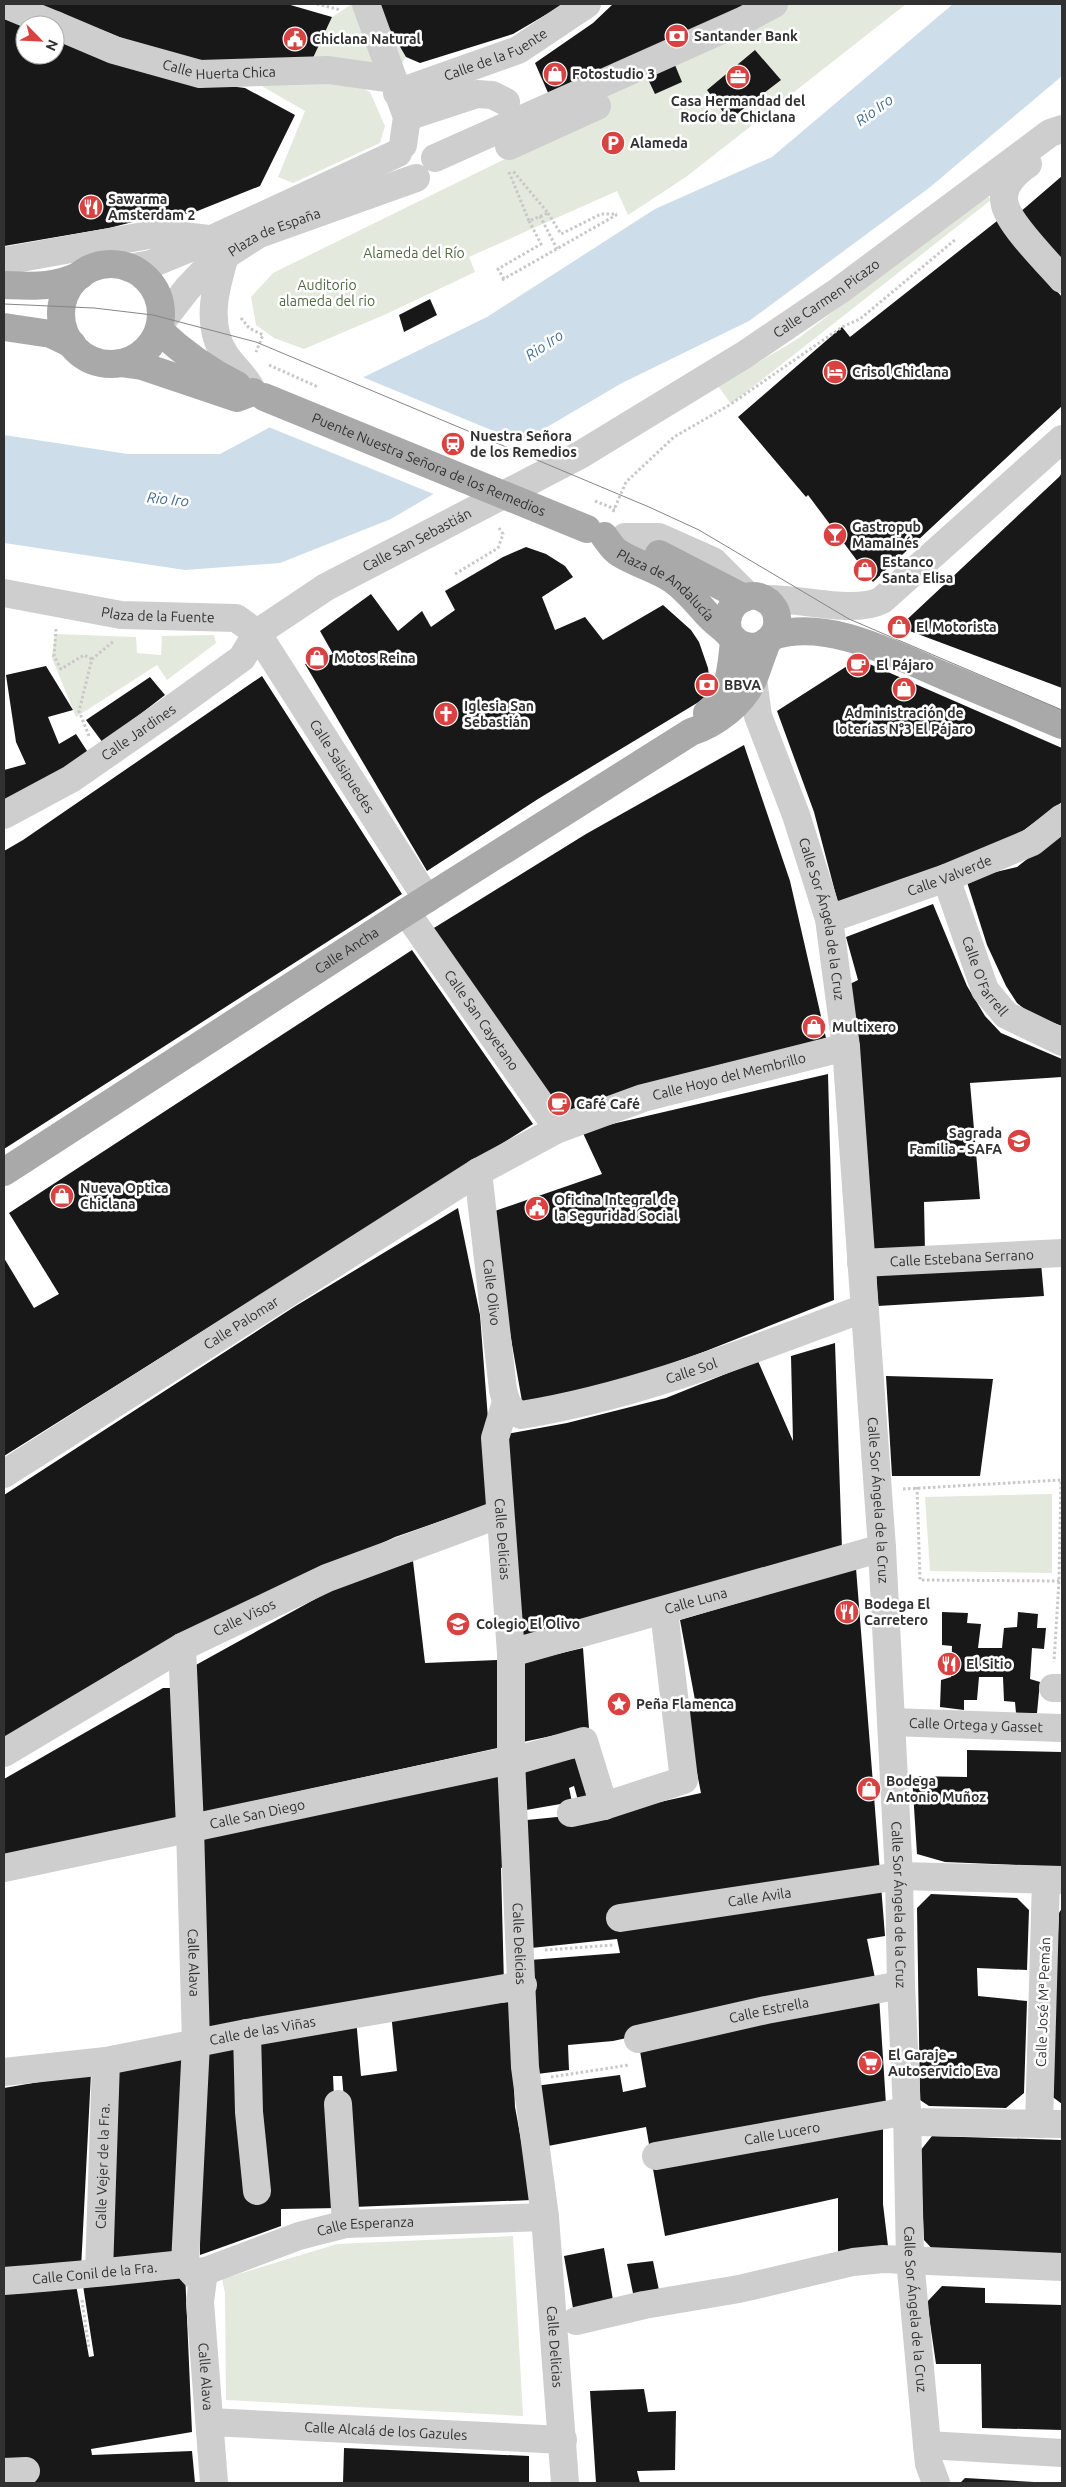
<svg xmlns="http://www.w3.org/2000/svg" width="1066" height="2487" viewBox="0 0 1066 2487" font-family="Ubuntu,sans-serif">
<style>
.green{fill:#e3e9dd}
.water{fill:#ceddea}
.pier{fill:#fff}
.building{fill:#181818}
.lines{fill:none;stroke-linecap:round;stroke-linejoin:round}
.path{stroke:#c8c8c8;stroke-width:3;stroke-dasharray:2.5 2.5;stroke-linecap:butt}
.minor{stroke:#cecece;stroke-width:28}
.major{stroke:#a9a9a9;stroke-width:28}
.tram{stroke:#868686;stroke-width:1}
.major-bridge{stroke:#a9a9a9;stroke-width:28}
.labels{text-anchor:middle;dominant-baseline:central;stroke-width:5;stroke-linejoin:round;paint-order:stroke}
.poi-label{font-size:14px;font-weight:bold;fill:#313131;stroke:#fff;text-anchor:start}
.street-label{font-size:14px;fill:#313131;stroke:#fff}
.park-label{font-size:14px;fill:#516a41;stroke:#fff}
.water-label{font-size:15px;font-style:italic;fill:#446c8e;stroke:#fff}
</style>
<rect width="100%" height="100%" fill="#fff"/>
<path class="green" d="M352,4H375L406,57L392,79L312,60L332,17Z
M773,4H906L686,177L628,215L617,191L469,257L475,272L384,315L304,349L274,338L256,325L251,297L273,273L576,124L597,91Z
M329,80L354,84L370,92L385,126L380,143L293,183L278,177L305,111L260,85Z
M987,195L991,200L731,404L718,386L796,340Z
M55,634L136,637L137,653L161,655L162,636L214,635L216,643L167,680L157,665L76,717L52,658Z
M1052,1494V1573L930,1571L925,1497Z
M513,2236L523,2416L226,2400L225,2293L222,2279L337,2244Z"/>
<path class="water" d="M953,4H1062V76L929,188L749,321L622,383L391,519L280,563L185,570L4,543V435L128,454H220L366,376L487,317L655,209L772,157Z"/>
<path class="pier" d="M360,376L523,443L436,495L266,426Z"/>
<path class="building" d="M37,4H287L332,17L312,60L200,65L154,51Z
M375,4H564L513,34L420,63L406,57Z
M613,4H755L549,95L535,63L593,23Z
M4,16L25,24V55H55V36L189,81L245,88L295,115L260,186L190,214L168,213L109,228L4,246Z
M755,50L781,80L729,120L707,90Z
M675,65L682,82L655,94L647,77Z
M1062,176V265L1019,213Z
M997,221L1062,297V406L873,582L808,495L806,497L738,417L842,327L850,337Z
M430,299L437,315L404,332L399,315Z
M1062,473V688L899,627L1059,477Z
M526,547L546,554L565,566L573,577L542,597L555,630L585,617L603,640L663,605L691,630L699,642L708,668L710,683L707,697L538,799L427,871L305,664L333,654L320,631L371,594L398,631L422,611L431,627L455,610L445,591L503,557Z
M858,659L1062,748V802L1008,842L838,903L814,812L777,711Z
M46,666L73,710L48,717L59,744L76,734L91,757L4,804V770L26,764L16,742L6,675Z
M262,676L402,894L4,1149V851L23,840Z
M150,677L165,695L103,743L86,720Z
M744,745L790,881L826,1038L563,1114L429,931L586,834Z
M1062,832V1026L1032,1015L1017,1003L1006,986L987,945L966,879L1017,867Z
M933,904L967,986L985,1016L1001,1033L1062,1059V1077L970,1083L980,1199L924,1202L925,1252L868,1255L850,984L858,980L846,937Z
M412,950L533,1124L4,1456V1258L34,1308L59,1294L9,1213Z
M828,1074L834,1300L706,1351L651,1371L523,1407L489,1213L602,1174L582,1131Z
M458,1208L480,1315L489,1432L487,1505L395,1537L306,1579L197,1625L121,1667L4,1742V1495L294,1307Z
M1041,1263L1044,1296L878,1306L876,1271Z
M835,1343L842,1549L523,1641L507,1434L567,1423L666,1398L758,1361L793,1441L791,1356Z
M886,1376L993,1379L980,1476H892Z
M413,1561L425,1663L497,1660L502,1747L200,1813L194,1666L337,1587Z
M856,1568L885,1936L867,1939L876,1983L613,2041L568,2045L569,2070L537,2074L530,1960L620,1953L617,1939L531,1948L522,1769L585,1756L592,1802L579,1804L574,1786L569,1788L572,1802L526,1810L527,1820L567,1816L573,1821L701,1793L683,1703L695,1700L680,1620Z
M942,1612L968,1613L967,1623L981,1624L978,1648H1002L1004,1628L1017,1627L1018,1612L1038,1614L1037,1628H1046L1044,1649L1032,1648L1030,1679L1040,1682L1037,1713H1016L1015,1702L1004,1701L1003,1677H979L977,1700H964V1710L940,1707L941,1680L951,1677L952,1646L942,1645Z
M583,1648L589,1728L523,1742V1662Z
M163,1688H176L178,1822L121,1837L117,1830L4,1856V1779Z
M967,1750L1062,1752V1867L945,1862L917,1854L912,1776L967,1777Z
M502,1772L511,1864L501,1868L504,1985L203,2034L195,1833Z
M931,1894L1017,1898L1029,1910L1027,1970L977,1968L978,1996L1027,2001L1024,2093L1006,2108L929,2106L920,2100L917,1908Z
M1062,1908V2104L1050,2095L1059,1913Z
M879,1996L886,2104L650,2150L646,2127L543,2147L535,2086L620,2075L623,2092L646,2087L639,2045Z
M510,2002L515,2107L532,2200L353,2207L342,2076H333L339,2208L281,2209V2226L200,2255V2113L206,2043L356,2018L361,2076L397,2071L391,2013Z
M188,2053L177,2258L105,2264L117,2065Z
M91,2073L81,2269L4,2275V2088Z
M883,2120V2204L888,2246L838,2254V2198L665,2236L653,2169Z
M932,2136L1062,2140V2256L936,2253L924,2240L920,2151Z
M604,2248L614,2306L574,2314L564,2256Z
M653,2261L660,2295L634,2298L627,2264Z
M185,2272L192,2432L91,2449L92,2455L192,2451L195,2483H4V2286L75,2279L89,2357L94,2356L82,2279Z
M942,2286L985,2288V2303L1062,2305V2430L982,2428L981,2364H936L927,2302Z
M644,2389L648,2412L676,2411L675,2470L637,2471L640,2483H596L590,2391Z
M344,2448L529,2456V2483H343Z
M965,2478L1034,2482V2483H960Z"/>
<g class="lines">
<path class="path" d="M317,4L341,10
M509,172L529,221L548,213L513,171
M548,213L561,234L601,214H617
M540,216L557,249
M504,279L498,269L541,244L529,221
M502,280L618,214
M241,318L249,328L263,335L256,352
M269,365L318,387
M595,501L615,509
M613,512L626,482L674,437L731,404L842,327L860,319L956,239
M455,574L498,548L503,534L499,528
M56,629L54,656L61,669L84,655L92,659
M89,736L79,711L92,659L114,641
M917,1487L920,1580L1062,1581
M903,1489L1061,1480L1059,1581L1054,1662
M545,1950L613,1945
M551,2077L629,2065
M82,2300L89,2349"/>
<g class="minor">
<path d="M4,4L55,25"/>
<path d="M366,4L407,117L403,145"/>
<path id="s1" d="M55,25L114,50L200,74L328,70L392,79"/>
<path id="s2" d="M397,93L518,50L587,4"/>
<path d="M407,117L477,94L492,95L506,102"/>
<path d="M509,146L597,106"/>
<path d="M435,158L744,20L774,4"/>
<path d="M1028,164C1015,173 1000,187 1005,205C1009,224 1048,263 1062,279"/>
<path d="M226,253C216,285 204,325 226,356C236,370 245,376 253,392"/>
<path d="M4,261L160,233L208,239"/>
<path d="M129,268L151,264L212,239L398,153"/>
<path id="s3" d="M160,324L187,289L209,266L259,234L416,178"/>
<path d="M625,537H659L713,561L748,596"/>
<path id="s4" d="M4,593L121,615L236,618L257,633L427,899"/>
<path d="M764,599C798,597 854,615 882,600L1062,439"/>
<path id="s5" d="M753,679L758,716L796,815L829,919L846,1047L882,1548L899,1876L901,1985L907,2111L910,2259L927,2445L929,2464L936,2483"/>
<path id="s6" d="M4,815L71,779L166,713L242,658L257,633L326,587L580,455L744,355L840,290L1050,133L1062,129"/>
<path id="s7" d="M946,878L985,990L1006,1015L1062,1042"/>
<path id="s8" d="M406,912L558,1129"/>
<path id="s9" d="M829,919L946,878L1032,842L1062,818"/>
<path id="s10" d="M478,1172L503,1390C506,1402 508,1410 521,1415C639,1396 753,1349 865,1308"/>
<path id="s11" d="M861,1263L1062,1253"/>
<path id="s12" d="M506,1402L495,1438L511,1653V1760L525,2067L545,2217L565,2483"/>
<path id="s13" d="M4,1474L478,1172L558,1129L643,1098L846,1047"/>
<path id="s14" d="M182,1647L190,1827L196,2043L185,2264L195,2275L299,2236L346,2224L545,2217"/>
<path id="s15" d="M511,1653L882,1548"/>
<path d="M1053,1688H1062"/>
<path id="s16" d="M891,1722L1062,1728"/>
<path id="s17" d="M4,1753L182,1647L327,1578L500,1514"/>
<path d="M511,1762L584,1741L604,1806L684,1780L664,1611"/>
<path d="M571,1813L604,1806"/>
<path id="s18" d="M4,1868L511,1760"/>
<path id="s19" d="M620,1918L899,1876L1062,1880"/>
<path d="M247,2033L249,2112L257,2191"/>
<path id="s20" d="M638,2039L766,2010L901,1985"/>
<path id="s21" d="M4,2072L106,2061L247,2033L523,1985"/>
<path d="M338,2104L346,2224"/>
<path d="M907,2122L1062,2124"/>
<path d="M1039,2124L1046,1880"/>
<path id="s22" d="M656,2156L907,2111"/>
<path id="s23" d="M204,2271L200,2302L214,2483"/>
<path id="s24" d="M99,2272L106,2061"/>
<path id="s25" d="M4,2281C65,2277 125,2270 185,2264"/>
<path d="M576,2321L644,2305L739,2289L853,2262L883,2259L1062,2267"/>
<path id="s26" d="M210,2422L563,2440"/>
<path d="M927,2445L1062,2453"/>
<path d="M4,2472L26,2471"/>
</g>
<g class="major">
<circle cx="111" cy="314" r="50"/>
<path d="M4,285C34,286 53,288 81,275"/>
<path d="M4,327L51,334L72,344"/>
<path d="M159,330C183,353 207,370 237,385"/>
<path d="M120,363L142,366L237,398L253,392"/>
<path id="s27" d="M604,536C608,541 613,550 619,553C636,564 656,568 673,580C687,590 697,603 708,615C714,622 722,627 728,633C733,638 736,643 743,645C755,650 769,644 775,632C778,626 778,617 775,610C759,581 718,601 729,634"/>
<path d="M659,554L744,598"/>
<path d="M773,636C829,618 896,656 947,677C985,693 1024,709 1062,725"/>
<path d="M707,713C731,695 731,668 734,641"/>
<path id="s28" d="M4,1172L406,912L691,732C716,724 742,704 753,680C758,668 762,654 767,642"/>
</g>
<path class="tram" d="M4,304L94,308L153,315L256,342L649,507L699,530L849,619L1062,710"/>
<path class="major-bridge" id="s29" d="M264,397L587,529"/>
</g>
<defs>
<g id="bank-disc" transform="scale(1.25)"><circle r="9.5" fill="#d84342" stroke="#fff"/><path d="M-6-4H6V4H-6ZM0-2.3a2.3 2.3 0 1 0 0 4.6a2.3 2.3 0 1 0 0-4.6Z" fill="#fff"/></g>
<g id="civic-disc" transform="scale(1.25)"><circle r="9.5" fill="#d84342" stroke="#fff"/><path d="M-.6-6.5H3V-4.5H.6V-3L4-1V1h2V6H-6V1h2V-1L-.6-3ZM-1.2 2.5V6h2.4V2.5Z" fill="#fff"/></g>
<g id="shop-disc" transform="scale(1.25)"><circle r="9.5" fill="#d84342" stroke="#fff"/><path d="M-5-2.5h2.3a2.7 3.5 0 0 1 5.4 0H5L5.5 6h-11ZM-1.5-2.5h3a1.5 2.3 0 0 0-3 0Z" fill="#fff"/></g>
<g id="office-disc" transform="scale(1.25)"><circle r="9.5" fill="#d84342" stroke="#fff"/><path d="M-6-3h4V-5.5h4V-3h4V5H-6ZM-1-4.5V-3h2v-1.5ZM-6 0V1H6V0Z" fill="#fff"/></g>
<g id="parking-disc" transform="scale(1.25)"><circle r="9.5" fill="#d84342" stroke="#fff"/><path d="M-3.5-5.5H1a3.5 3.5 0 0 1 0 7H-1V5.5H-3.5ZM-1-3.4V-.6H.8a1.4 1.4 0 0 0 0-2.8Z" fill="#fff"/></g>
<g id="restaurant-disc" transform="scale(1.25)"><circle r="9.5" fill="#d84342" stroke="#fff"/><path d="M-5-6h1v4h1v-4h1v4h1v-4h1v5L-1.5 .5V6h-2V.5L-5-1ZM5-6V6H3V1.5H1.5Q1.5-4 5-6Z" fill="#fff"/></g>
<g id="hotel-disc" transform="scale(1.25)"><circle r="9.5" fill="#d84342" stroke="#fff"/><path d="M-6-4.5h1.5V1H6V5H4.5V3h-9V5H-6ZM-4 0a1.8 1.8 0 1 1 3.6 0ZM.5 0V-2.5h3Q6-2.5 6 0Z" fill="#fff"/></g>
<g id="station-disc" transform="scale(1.25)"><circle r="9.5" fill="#d84342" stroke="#fff"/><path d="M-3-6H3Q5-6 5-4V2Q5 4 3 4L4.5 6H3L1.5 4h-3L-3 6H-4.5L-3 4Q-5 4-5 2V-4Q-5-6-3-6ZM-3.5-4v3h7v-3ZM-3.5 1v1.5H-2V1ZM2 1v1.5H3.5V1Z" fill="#fff"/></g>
<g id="bar-disc" transform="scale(1.25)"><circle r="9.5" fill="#d84342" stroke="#fff"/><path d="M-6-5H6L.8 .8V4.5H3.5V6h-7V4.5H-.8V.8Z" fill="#fff"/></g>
<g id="cafe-disc" transform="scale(1.25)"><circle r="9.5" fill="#d84342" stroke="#fff"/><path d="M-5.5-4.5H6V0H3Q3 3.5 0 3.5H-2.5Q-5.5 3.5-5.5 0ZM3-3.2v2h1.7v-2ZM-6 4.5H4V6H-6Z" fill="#fff"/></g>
<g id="church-disc" transform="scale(1.25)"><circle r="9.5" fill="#d84342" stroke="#fff"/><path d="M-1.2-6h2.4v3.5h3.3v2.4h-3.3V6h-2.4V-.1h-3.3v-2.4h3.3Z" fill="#fff"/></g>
<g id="school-disc" transform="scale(1.25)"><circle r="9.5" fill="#d84342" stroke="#fff"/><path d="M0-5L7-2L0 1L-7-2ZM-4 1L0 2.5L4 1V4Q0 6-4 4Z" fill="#fff"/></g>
<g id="sight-disc" transform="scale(1.25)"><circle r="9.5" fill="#d84342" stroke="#fff"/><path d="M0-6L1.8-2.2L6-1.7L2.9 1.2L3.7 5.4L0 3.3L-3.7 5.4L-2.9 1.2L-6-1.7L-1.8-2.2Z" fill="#fff"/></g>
<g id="supermarket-disc" transform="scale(1.25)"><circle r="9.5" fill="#d84342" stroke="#fff"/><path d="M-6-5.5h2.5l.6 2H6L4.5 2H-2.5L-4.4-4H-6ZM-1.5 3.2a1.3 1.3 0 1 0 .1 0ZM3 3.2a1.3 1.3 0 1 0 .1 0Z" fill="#fff"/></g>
</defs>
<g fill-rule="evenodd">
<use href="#bank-disc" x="677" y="36"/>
<use href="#civic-disc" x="295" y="39"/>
<use href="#shop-disc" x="555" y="74"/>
<use href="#office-disc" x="738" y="77"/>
<use href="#parking-disc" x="613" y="143"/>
<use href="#restaurant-disc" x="91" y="207"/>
<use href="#hotel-disc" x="835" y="372"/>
<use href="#station-disc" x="453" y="444"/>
<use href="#bar-disc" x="835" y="535"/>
<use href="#shop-disc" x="865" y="570"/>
<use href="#shop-disc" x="899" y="627"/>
<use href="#shop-disc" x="317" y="658"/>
<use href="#cafe-disc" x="858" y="665"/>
<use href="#bank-disc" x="707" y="685"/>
<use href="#shop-disc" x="904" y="689"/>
<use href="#church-disc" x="446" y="714"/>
<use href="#shop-disc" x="814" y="1027"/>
<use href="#cafe-disc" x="559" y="1104"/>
<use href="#school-disc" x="1019" y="1141"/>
<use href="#shop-disc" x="62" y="1196"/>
<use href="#civic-disc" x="537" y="1208"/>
<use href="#restaurant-disc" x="847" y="1612"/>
<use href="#school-disc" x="458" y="1624"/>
<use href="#restaurant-disc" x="949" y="1664"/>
<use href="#sight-disc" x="619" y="1704"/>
<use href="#shop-disc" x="869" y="1789"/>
<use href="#supermarket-disc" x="870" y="2063"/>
</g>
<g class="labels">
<g class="poi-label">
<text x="694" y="36">Santander Bank</text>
<text x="312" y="39">Chiclana Natural</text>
<text x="572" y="74">Fotostudio 3</text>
<text x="738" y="101" text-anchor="middle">Casa Hermandad del<tspan x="738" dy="16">Rocío de Chiclana</tspan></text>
<text x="630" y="143">Alameda</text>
<text x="108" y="199">Sawarma<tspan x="108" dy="16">Amsterdam 2</tspan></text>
<text x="852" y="372">Crisol Chiclana</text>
<text x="470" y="436">Nuestra Señora<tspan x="470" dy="16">de los Remedios</tspan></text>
<text x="852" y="527">Gastropub<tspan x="852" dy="16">MamaInés</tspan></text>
<text x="882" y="562">Estanco<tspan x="882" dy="16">Santa Elisa</tspan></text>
<text x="916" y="627">El Motorista</text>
<text x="334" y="658">Motos Reina</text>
<text x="876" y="665">El Pájaro</text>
<text x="724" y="685">BBVA</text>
<text x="464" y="706">Iglesia San<tspan x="464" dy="16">Sebastián</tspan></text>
<text x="904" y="713" text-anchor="middle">Administración de<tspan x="904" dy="16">loterías N°3 El Pájaro</tspan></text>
<text x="832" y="1027">Multixero</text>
<text x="576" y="1104">Café Café</text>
<text x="1002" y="1133" text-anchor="end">Sagrada<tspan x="1002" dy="16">Familia - SAFA</tspan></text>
<text x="80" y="1188">Nueva Optica<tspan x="80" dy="16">Chiclana</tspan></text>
<text x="554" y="1200">Oficina Integral de<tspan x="554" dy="16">la Seguridad Social</tspan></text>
<text x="864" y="1604">Bodega El<tspan x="864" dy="16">Carretero</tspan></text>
<text x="476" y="1624">Colegio El Olivo</text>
<text x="966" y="1664">El Sitio</text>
<text x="636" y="1704">Peña Flamenca</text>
<text x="886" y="1781">Bodega<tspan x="886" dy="16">Antonio Muñoz</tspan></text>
<text x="888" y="2055">El Garaje -<tspan x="888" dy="16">Autoservicio Eva</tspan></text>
</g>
<g class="street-label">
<text stroke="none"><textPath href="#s2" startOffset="106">Calle de la Fuente</textPath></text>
<text stroke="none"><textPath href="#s1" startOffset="172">Calle Huerta Chica</textPath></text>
<text stroke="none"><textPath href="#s3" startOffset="150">Plaza de España</textPath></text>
<text stroke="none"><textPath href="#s6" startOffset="976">Calle Carmen Picazo</textPath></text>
<text stroke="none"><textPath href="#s29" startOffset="178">Puente Nuestra Señora de los Remedios</textPath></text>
<text stroke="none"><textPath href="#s6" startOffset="500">Calle San Sebastián</textPath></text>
<text stroke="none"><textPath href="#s27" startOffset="80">Plaza de Andalucía</textPath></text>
<text stroke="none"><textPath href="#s4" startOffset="156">Plaza de la Fuente</textPath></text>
<text stroke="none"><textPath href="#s6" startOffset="158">Calle Jardines</textPath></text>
<text stroke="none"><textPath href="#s4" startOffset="418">Calle Salsipuedes</textPath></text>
<text stroke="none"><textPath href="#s9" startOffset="128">Calle Valverde</textPath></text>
<text stroke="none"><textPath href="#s5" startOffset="251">Calle Sor Ángela de la Cruz</textPath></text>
<text stroke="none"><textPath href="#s28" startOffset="408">Calle Ancha</textPath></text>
<text stroke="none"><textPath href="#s7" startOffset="106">Calle O'Farrell</textPath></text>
<text stroke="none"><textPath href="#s8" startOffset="132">Calle San Cayetano</textPath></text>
<text stroke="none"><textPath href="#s13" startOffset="832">Calle Hoyo del Membrillo</textPath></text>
<text stroke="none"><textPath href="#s11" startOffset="101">Calle Estebana Serrano</textPath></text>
<text stroke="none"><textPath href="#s10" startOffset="121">Calle Olivo</textPath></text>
<text stroke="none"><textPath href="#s13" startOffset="281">Calle Palomar</textPath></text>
<text stroke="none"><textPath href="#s10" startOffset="428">Calle Sol</textPath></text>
<text stroke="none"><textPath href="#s5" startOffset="836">Calle Sor Ángela de la Cruz</textPath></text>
<text stroke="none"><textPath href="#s12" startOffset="139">Calle Delicias</textPath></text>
<text stroke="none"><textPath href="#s15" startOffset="192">Calle Luna</textPath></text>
<text stroke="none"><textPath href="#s17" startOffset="276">Calle Visos</textPath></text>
<text stroke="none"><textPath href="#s16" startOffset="85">Calle Ortega y Gasset</textPath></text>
<text stroke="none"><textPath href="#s18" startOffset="259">Calle San Diego</textPath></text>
<text stroke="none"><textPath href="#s19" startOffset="141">Calle Avila</textPath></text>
<text stroke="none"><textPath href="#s5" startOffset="1241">Calle Sor Ángela de la Cruz</textPath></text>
<text stroke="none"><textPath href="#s12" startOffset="544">Calle Delicias</textPath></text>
<text stroke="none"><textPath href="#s14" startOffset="316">Calle Alava</textPath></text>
<text transform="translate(1043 2002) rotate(-88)">Calle José Mª Pemán</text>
<text stroke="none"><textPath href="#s20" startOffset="134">Calle Estrella</textPath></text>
<text stroke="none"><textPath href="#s21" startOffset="262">Calle de las Viñas</textPath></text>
<text stroke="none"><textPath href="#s22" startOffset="128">Calle Lucero</textPath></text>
<text stroke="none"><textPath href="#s24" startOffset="106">Calle Vejer de la Fra.</textPath></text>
<text stroke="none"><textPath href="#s14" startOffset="811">Calle Esperanza</textPath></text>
<text stroke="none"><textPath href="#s25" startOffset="91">Calle Conil de la Fra.</textPath></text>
<text stroke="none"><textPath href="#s5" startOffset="1646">Calle Sor Ángela de la Cruz</textPath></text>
<text stroke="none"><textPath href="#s12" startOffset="949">Calle Delicias</textPath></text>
<text stroke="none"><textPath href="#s23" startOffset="106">Calle Alava</textPath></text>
<text stroke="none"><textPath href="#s26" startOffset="176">Calle Alcalá de los Gazules</textPath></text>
</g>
<g class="park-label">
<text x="414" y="253">Alameda del Río</text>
<text x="327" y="285">Auditorio<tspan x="327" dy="16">alameda del rio</tspan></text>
</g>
<g class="water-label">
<text transform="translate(874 110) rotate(-36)">Rio Iro</text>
<text transform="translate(544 345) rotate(-34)">Rio Iro</text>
<text transform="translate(168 499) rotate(6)">Rio Iro</text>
</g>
</g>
<rect width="1066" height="2487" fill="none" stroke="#313131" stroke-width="10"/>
<g transform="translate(40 40) rotate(114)"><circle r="24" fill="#ffffff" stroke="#adadad"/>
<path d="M0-4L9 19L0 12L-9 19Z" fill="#d84342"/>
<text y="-8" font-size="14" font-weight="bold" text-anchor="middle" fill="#313131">N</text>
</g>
</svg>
